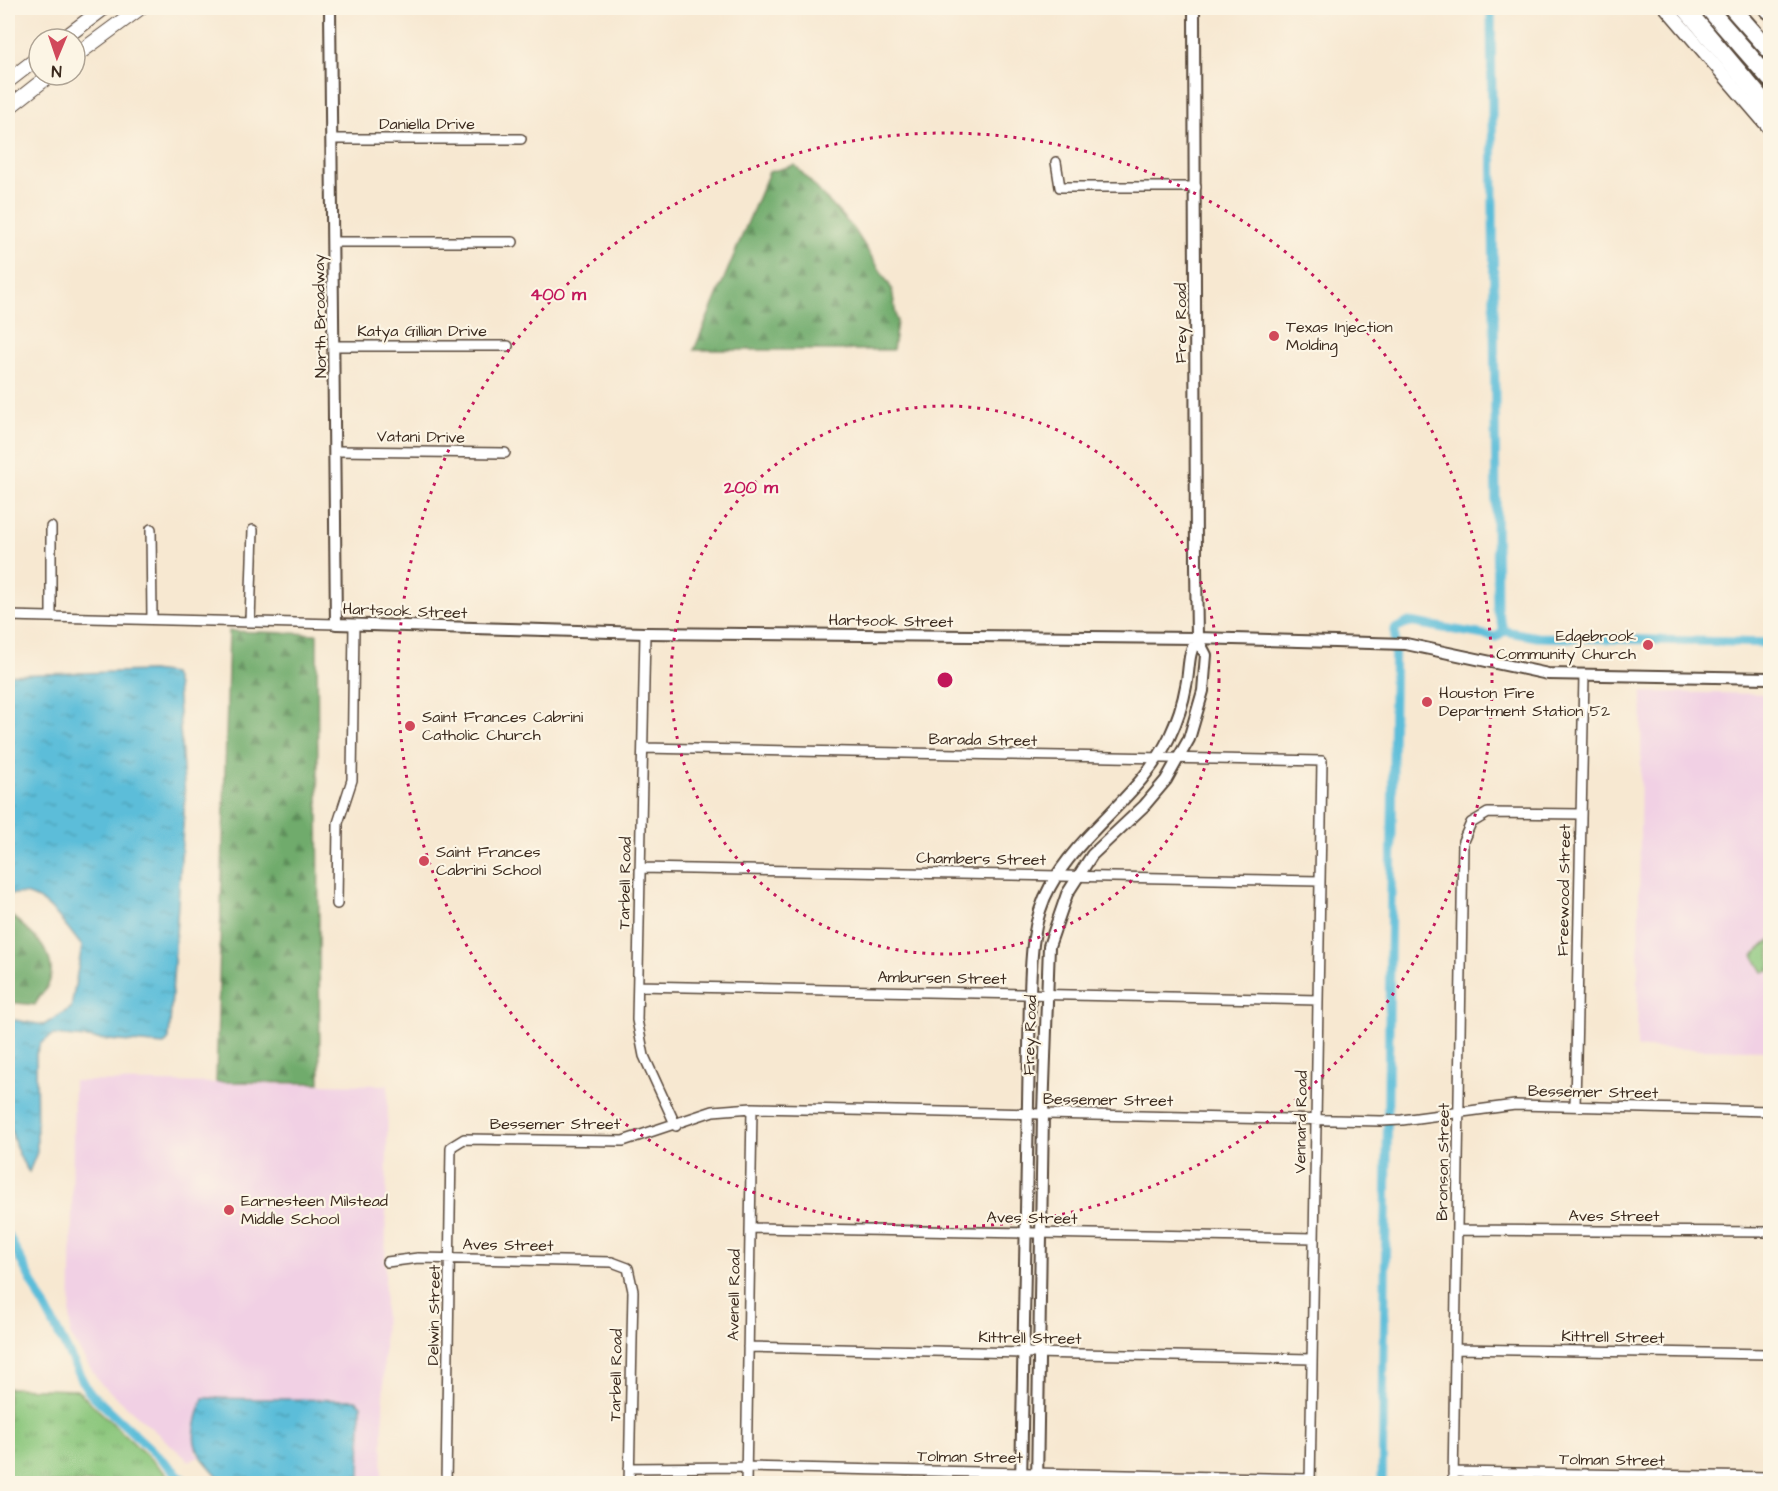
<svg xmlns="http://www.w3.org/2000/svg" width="1778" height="1491" viewBox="0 0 1778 1491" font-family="'Architects Daughter',sans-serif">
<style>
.built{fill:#f1d0e4}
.grass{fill:url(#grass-tufts);stroke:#62784d;stroke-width:1.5}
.forest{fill:url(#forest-firs);stroke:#556a45;stroke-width:1.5}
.water{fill:url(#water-ripples);stroke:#4b747c;stroke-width:1.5}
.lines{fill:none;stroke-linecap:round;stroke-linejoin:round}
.canal{stroke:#5bbdd9;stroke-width:9}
.minor-casing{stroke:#574639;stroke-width:12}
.tertiary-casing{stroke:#574639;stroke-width:14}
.secondary-casing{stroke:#574639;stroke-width:15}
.primary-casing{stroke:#574639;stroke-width:16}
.motorway-casing{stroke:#574639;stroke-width:20}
.minor{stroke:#fff;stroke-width:9}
.tertiary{stroke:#fff;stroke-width:10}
.secondary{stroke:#fff;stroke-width:12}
.primary{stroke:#fff;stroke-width:14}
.motorway{stroke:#fff;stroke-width:16}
.ring{fill:none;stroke:#c2185b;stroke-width:3;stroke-dasharray:3 6}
.poi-dot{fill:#d1495b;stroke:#fcf5e5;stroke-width:2}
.labels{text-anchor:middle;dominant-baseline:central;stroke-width:4.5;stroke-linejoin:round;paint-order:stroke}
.street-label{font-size:16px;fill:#3b2a1e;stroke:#fcf5e5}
.poi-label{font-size:16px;fill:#3b2a1e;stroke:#fcf5e5;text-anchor:start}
.centre{fill:#c2185b;stroke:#fcf5e5;stroke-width:3}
.ring-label{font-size:18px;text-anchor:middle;font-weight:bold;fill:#c2185b;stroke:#fcf5e5;stroke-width:4.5;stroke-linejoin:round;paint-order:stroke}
</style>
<defs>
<pattern id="grass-tufts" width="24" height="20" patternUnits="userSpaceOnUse" patternTransform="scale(1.5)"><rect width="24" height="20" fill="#8ac67c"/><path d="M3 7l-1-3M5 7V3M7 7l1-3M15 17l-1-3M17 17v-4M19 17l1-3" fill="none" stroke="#72a165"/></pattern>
<pattern id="forest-firs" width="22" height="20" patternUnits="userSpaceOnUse" patternTransform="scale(1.5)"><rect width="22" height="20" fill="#6fab6c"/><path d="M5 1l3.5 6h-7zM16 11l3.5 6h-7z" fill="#5c8b58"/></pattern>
<pattern id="water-ripples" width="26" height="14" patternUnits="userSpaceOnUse" patternTransform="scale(1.5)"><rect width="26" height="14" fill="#5bbdd9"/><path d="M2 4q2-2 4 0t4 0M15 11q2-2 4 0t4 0" fill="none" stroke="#4c9aaf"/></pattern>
</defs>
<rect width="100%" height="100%" fill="#fcf5e5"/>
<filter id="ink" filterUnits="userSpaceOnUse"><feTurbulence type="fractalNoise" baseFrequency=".0167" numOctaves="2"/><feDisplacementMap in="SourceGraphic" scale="12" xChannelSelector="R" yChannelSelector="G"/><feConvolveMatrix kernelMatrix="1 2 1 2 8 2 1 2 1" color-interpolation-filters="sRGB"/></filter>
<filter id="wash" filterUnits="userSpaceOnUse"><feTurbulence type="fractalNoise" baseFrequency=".008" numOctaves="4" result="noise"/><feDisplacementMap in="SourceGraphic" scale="24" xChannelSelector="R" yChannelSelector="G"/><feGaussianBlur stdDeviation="1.35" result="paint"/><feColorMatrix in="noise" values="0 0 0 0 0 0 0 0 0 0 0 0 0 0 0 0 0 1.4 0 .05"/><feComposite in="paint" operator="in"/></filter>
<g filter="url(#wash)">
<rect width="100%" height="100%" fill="#f7e8d1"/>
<path class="built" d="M1642,692L1770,694V1050L1637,1048Z
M74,1081L388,1085L382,1483H360L361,1405L195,1451L200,1457L189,1461L99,1382L70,1335Z"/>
<path class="grass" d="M1770,940V971L1763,972L1753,955Z
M8,1388L77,1390L176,1483H8Z"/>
<path class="forest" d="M795,165L854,229L892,289L897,322L893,350H694L769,172Z
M229,631L317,634L320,1083L216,1082Z
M13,917C31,933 57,952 50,980C48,988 39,997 35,1005L8,1002V918Z"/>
<path class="water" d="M151,671L173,674L177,686L185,798L169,1039L164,1045L53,1035L40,1044L36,1054L37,1152L29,1172C0,1134 7,1066 8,1019L44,1025L71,1008L82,946C63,923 41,885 8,895V675Z
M203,1398L356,1400L361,1405L360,1483H224C191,1446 188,1447 203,1398Z"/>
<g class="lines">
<path class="canal" d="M1491,8L1497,609L1504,631
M8,1235L88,1391L188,1484
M1382,1484L1395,629L1409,622L1496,637L1504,631L1537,637L1770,643"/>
</g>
</g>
<g filter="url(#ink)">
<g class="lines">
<g class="minor-casing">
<path id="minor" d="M333,139H521
M1056,162L1060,187H1196
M334,242H513
M336,346H508
M336,451L505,453
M51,527V617
M151,529L152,619
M8,616L336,624
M250,621L253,530
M645,633L637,1020L644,1056L676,1126
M643,748L1322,761L1310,1484
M640,868L1320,881
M337,904L338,823L352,780L354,625
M638,986L1318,1000
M1575,1106L1584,675
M750,1228L1314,1238
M1457,1230L1770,1232
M387,1262L418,1258L612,1262L628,1268L633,1291L629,1484
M748,1347L1312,1359
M1455,1349L1770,1354
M629,1468L746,1467L1310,1479
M1453,1472L1770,1477
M446,1484L451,1147L464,1139L623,1141L713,1111L752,1108L1381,1121L1402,1120L1515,1105L1770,1111
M746,1484L752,1108
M1453,1484L1463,841L1471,823L1488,813L1580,814"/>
</g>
<g class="tertiary-casing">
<path id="tertiary" d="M330,8L336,624L645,633L1197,638L1406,644L1548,674L1770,678
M1021,1484L1030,994C1031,959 1032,919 1050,887C1081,830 1140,797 1169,738C1177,721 1183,704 1186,686C1190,668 1187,655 1197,638
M1037,1484L1043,1113L1049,946L1067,894L1092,855L1144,806L1166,780L1189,739L1203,691L1206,655L1197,638L1196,565L1194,8"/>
</g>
<g class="secondary-casing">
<path id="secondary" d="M1666,8L1770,129"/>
</g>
<g class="primary-casing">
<path id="primary" d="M63,39L104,8
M75,56L140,8
M8,81L39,57
M8,108L50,75"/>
</g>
<g class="motorway-casing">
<path id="motorway" d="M1685,8L1770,109
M1708,8L1770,79
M1732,8L1770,51
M1767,8L1770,11"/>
</g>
<use href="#minor" class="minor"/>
<use href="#tertiary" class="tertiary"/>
<use href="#secondary" class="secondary"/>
<use href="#primary" class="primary"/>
<use href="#motorway" class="motorway"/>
</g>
</g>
<g class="ring">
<circle cx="945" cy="680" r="274"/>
<circle cx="945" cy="680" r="547"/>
</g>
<g class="poi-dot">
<circle cx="1274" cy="336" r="6"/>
<circle cx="1648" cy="645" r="6"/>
<circle cx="1427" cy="702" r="6"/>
<circle cx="410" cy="726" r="6"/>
<circle cx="424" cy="861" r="6"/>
<circle cx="229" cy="1210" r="6"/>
</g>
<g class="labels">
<g class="street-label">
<text x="427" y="124">Daniella Drive</text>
<text transform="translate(320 316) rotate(-91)">North Broadway</text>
<text transform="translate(1181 323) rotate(-90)">Frey Road</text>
<text x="422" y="331">Katya Gillian Drive</text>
<text transform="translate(421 437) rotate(1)">Vatani Drive</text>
<text transform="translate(405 611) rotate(2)">Hartsook Street</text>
<text transform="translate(891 621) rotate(1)">Hartsook Street</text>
<text transform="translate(983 740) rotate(1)">Barada Street</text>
<text transform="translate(981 859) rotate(1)">Chambers Street</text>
<text transform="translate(625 883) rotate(-89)">Tarbell Road</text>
<text transform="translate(1564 890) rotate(-89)">Freewood Street</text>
<text transform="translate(942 978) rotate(1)">Ambursen Street</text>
<text transform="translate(1030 1035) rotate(-88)">Frey Road</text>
<text transform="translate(1593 1092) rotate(1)">Bessemer Street</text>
<text transform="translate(1108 1100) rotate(1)">Bessemer Street</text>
<text transform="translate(1301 1122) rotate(-89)">Vennard Road</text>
<text x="555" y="1124">Bessemer Street</text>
<text transform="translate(1443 1162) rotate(-89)">Bronson Street</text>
<text x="1614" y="1216">Aves Street</text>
<text transform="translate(1032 1218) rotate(1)">Aves Street</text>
<text transform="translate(508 1245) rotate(1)">Aves Street</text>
<text transform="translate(734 1295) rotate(-89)">Avenell Road</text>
<text transform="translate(434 1315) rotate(-89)">Delwin Street</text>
<text transform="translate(1613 1337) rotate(1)">Kittrell Street</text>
<text transform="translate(1030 1338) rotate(1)">Kittrell Street</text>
<text transform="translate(616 1375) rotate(-89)">Tarbell Road</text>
<text transform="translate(970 1457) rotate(1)">Tolman Street</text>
<text transform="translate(1612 1460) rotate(1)">Tolman Street</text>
</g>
<g class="poi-label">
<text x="1286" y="327">Texas Injection<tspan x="1286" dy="18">Molding</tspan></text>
<text x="1636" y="636" text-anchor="end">Edgebrook<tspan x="1636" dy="18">Community Church</tspan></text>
<text x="1439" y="693">Houston Fire<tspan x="1439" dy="18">Department Station 52</tspan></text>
<text x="422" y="717">Saint Frances Cabrini<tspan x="422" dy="18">Catholic Church</tspan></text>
<text x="436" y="852">Saint Frances<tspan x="436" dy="18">Cabrini School</tspan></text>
<text x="241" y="1201">Earnesteen Milstead<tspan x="241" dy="18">Middle School</tspan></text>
</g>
</g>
<circle cx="945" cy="680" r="9" class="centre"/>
<g class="ring-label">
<text x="558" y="300">400 m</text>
<text x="751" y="493">200 m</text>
</g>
<rect width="1778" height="1491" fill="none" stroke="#fcf5e5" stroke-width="30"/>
<g transform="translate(57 57) rotate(182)"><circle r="28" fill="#fcf5e5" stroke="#afa495" stroke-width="1.5"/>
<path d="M0-4.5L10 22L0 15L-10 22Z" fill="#d1495b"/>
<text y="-9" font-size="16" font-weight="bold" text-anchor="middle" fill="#3b2a1e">N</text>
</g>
</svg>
